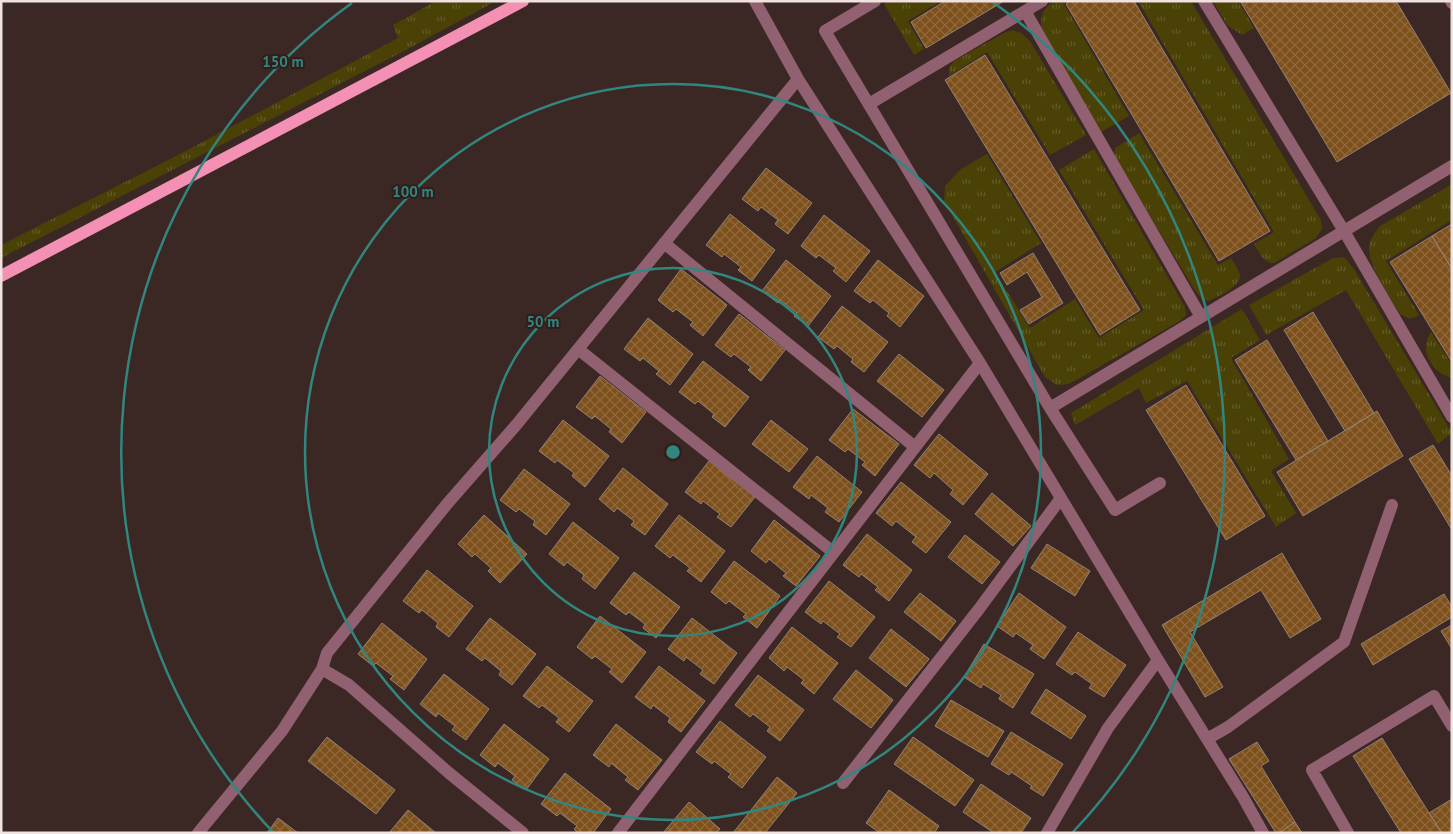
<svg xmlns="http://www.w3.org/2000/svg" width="1453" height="834" viewBox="0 0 1453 834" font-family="'PT Sans',sans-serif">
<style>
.grass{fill:url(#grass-tufts)}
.building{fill:url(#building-cross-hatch);stroke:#928272}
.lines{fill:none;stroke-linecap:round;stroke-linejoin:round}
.minor{stroke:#916071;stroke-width:12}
.major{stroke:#f490b4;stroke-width:12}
.ring{fill:none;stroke:#31867f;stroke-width:2.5}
.centre{fill:#31867f;stroke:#311e1a;stroke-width:2.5}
.ring-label{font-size:15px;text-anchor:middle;font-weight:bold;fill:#31867f;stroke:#311e1a;stroke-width:4;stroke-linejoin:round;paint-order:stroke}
</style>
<defs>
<pattern id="grass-tufts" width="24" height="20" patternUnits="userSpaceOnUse" patternTransform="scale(1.25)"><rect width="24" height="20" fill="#494105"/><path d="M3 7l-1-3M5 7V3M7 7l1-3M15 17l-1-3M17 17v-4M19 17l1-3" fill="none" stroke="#645c29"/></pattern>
<pattern id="building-cross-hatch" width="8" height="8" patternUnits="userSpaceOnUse" patternTransform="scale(1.25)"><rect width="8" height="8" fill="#7d501c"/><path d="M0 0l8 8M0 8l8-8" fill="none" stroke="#90693d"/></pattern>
</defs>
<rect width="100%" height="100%" fill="#3b2824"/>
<path class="grass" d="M436,1H496L404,51L1,258V245L182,153L398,38L393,25Z
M889,1H941L908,21L924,49L914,55L884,4Z
M1054,1H1067L1064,4L1129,116L1101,132L1041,27C1041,14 1043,8 1054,1Z
M1138,1H1191L1321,220L1322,229L1316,238L1274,263C1263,263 1259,252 1254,244L1274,232Z
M1213,1H1238L1254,28L1242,35L1227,25Z
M1013,30L1021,33L1030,41L1086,135L1050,155L987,52L949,76V68L954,61L1004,33Z
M1139,133L1218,265L1231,258C1234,263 1239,269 1240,275C1242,286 1217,297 1208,301L1202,299L1194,289L1114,156L1115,148Z
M1094,149L1185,307L1186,315L1180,321L1069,384L1057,385L1045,377L944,201L945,186L961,169L987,154L1041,243L995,272L1030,328L1075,299L1099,338L1144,310L1059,170Z
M1452,184V220L1386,261L1419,315C1411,320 1408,319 1400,314C1391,298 1367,264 1369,247C1370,238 1375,233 1380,226Z
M1344,257L1354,269L1452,433L1438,444L1346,290L1266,335L1249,305L1333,258Z
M1242,309L1260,340L1231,358L1289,459L1271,471L1296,513L1276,527L1187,381L1146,403L1139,388L1075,425L1071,413Z
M1431,332L1452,365V378C1432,373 1418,350 1431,332Z"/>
<path class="building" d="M945,1H1004L926,48L911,22Z
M1071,1H1134L1270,231L1219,261L1066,4Z
M1240,1H1396L1451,93L1337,162Z
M985,55L1140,310L1100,335L945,80Z
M766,168L812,203L788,234L775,224L778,220L761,207L758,211L742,199Z
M730,214L775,250L752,281L738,270L741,267L724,254L722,257L706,245Z
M824,215L870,251L846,282L833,271L836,268L819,255L816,258L801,246Z
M1452,224V269L1432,236Z
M1432,236L1452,269V362L1390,262Z
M1033,253L1063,303L1029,324L1020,310L1042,297L1027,272L1007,285L1000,273Z
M786,260L831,296L808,326L794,316L797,313L780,300L778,303L762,291Z
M878,260L924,296L900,327L887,316L889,313L873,300L870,303L854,291Z
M681,269L727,305L703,336L690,325L693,322L676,309L673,312L658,300Z
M842,306L888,342L864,372L851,362L853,359L837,346L834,349L818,337Z
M1313,312L1374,413L1345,431L1284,330Z
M739,314L785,350L761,381L748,370L751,367L734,354L731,357L715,345Z
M648,318L693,354L670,385L656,374L659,371L643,358L640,361L624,349Z
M1267,340L1328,441L1296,460L1235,360Z
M899,354L944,390L922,417L877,381Z
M703,361L749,397L725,427L712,417L714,414L698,401L695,404L679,392Z
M600,376L646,412L622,443L609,432L611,429L595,416L592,419L576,407Z
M1186,385L1265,516L1226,540L1146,410Z
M853,409L899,444L875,476L862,465L865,462L848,449L845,452L829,440Z
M1377,411L1403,456L1303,516L1277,472Z
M563,420L609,456L585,487L572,476L574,473L557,460L555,463L539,451Z
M771,420L808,449L789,472L752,444Z
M939,434L988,474L963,505L950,494L953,490L934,473L930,478L914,465Z
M1433,445L1452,476V530L1409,459Z
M817,456L862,492L839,522L825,512L828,508L811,495L809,499L793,487Z
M709,461L755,497L731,527L717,517L720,514L703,501L701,504L685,492Z
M623,468L668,504L645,535L631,525L634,521L617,508L614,512L599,499Z
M524,469L570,504L546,535L533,525L535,521L519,509L516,512L500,500Z
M901,482L951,522L926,553L912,542L916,537L896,521L892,526L876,513Z
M992,493L1031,526L1013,546L975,514Z
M484,515L527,554L500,583L488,571L491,568L475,554L472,557L458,544Z
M679,515L725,551L701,582L687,571L690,568L673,555L670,558L655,546Z
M774,520L820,556L796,586L783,576L786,573L769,559L766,563L751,551Z
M573,522L619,558L595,589L582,579L584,575L567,562L564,566L549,554Z
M867,534L912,570L889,601L875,590L878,587L861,574L859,577L843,565Z
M965,535L1000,562L982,584L948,557Z
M1047,544L1090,571L1075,596L1031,568Z
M1282,553L1321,619L1290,638L1261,590L1190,632L1223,687L1205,697L1162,625Z
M734,561L780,596L757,628L743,617L746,614L729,601L726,604L711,592Z
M427,570L473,606L449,637L436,627L438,623L422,610L419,613L403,601Z
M634,572L680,607L656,638L643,628L645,624L629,612L626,615L610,603Z
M829,581L875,617L851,647L837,637L840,634L823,621L821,624L805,612Z
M920,593L956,621L941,641L904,612Z
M1019,593L1066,627L1044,659L1030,649L1033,645L1016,633L1013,637L997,626Z
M1444,594L1452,607V617L1373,665L1361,644Z
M600,616L646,652L622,683L609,672L612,669L595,656L592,659L577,647Z
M490,618L536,654L512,685L499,675L501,671L485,658L482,661L466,649Z
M692,618L737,653L714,684L700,674L703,670L686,657L684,661L668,649Z
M382,623L427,659L404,690L390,679L393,676L376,663L373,666L358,654Z
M1452,625V649L1441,631Z
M792,627L838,663L814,694L801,683L804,680L787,667L784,671L769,658Z
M891,629L929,659L906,687L869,658Z
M1078,632L1126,665L1104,697L1089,688L1092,684L1075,672L1072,675L1056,664Z
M984,644L1034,674L1013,708L999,699L1001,695L983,684L981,688L964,677Z
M547,666L593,701L569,732L556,722L559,718L542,705L539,708L523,696Z
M659,666L705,701L681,732L668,722L670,718L653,705L651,709L635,697Z
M856,670L893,700L871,728L833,699Z
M444,674L489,709L466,740L452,730L455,726L438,713L436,717L420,704Z
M758,675L804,710L780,741L767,731L770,727L753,714L750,717L735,705Z
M1046,689L1086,716L1071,739L1031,713Z
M951,700L1004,731L988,757L935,726Z
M720,721L766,757L742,788L728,777L731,774L714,761L712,764L696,752Z
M504,724L549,759L526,790L512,780L515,776L498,763L495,767L480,755Z
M616,724L662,760L638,790L625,780L628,777L611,763L609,767L593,755Z
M1011,732L1063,764L1043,796L1030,788L1032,786L1011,772L1009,775L991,764Z
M327,737L395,790L376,814L308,761Z
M913,737L974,780L955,806L894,764Z
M1382,738L1429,813L1442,833H1401L1353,756Z
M1257,742L1269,761L1261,766L1295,822L1279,833H1276L1229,759Z
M565,773L611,809L593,833H578L574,829L577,826L560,813L557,816L541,804Z
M777,777L797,793L765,833H733Z
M981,784L1031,818L1021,833H994L963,812Z
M889,790L939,826L934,833H889L886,830L884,833H880L866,823Z
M1452,799V833H1442L1429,813Z
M689,802L720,829L716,833H663Z
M408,810L436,833H389Z
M278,818L298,833H267Z
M1295,822L1302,833H1279Z"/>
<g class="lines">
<path class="minor" d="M755,1L798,79L980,363L1158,660L1243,797L1263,833
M875,1L825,31L1050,408L1115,510L1160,483
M1204,1L1344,231L1452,417
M1451,1L1452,3
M1025,11L1201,317
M869,104L1042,1
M664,243L915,447
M578,349L833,552
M1050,408L1452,166
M322,669L327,653L447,504L517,424L798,79
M1207,739L1228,727L1344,642L1392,505
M843,783L979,609L1061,498
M198,833L282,731L322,669L349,685L449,773L523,833
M618,833L980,363
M1047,833L1108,728L1158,660
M1348,833L1312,770L1434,696L1452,726"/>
<path class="major" d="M1,276L523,1"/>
</g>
<g class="ring">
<circle cx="673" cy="452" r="184"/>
<circle cx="673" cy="452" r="368"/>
<path d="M273 832A552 552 0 0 1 352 3M994 3A552 552 0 0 1 1073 832"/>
</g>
<circle cx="673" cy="452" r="8" class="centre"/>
<g class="ring-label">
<text x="283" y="67">150 m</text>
<text x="413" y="197">100 m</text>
<text x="543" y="327">50 m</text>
</g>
<rect width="1453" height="834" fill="none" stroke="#f0e2df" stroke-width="5"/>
</svg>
